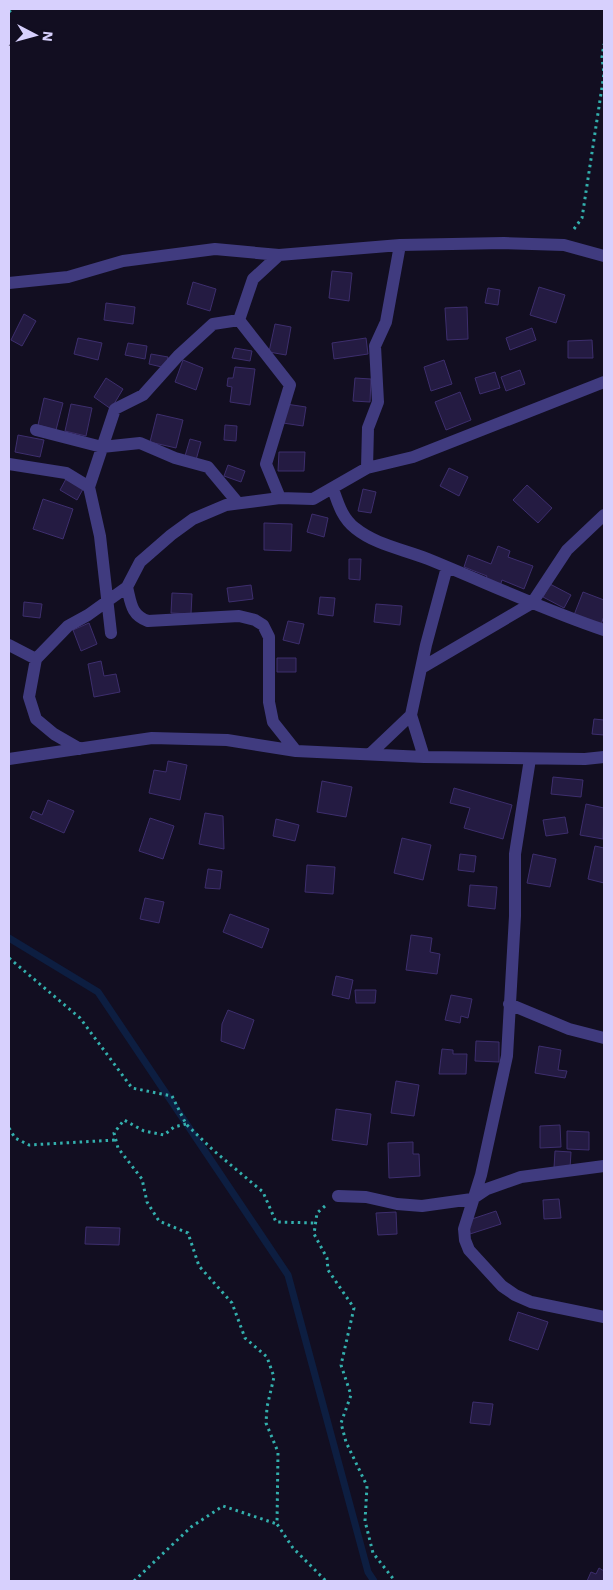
<svg xmlns="http://www.w3.org/2000/svg" width="613" height="1590" viewBox="0 0 613 1590" font-family="'Work Sans',sans-serif">
<style>
.lines{fill:none;stroke-linecap:round;stroke-linejoin:round}
.stream{stroke:#0d1e41;stroke-width:7}
.building{fill:#241b42;stroke:#3d2e6d}
.path{stroke:#33afad;stroke-width:3;stroke-dasharray:2.5 4;stroke-linecap:butt}
.street{stroke:#403b7f;stroke-width:12}
</style>
<rect width="100%" height="100%" fill="#120e21"/>
<g class="lines">
<path class="stream" d="M9,938L98,992L288,1275L368,1572L374,1581"/>
</g>
<path class="building" d="M332,271L352,273L349,301L329,298Z
M193,282L216,289L210,311L187,304Z
M539,287L565,295L556,323L530,315Z
M488,288L500,290L498,305L485,303Z
M106,303L135,307L133,324L104,320Z
M467,307L468,339L447,340L445,308Z
M24,314L36,321L22,346L11,340Z
M275,324L291,327L286,355L269,352Z
M532,328L536,340L510,350L506,338Z
M78,338L102,343L98,360L74,354Z
M366,338L368,354L334,359L332,343Z
M592,340L593,358H568V341Z
M128,343L147,346L145,359L125,355Z
M235,348L252,351L250,361L232,358Z
M151,354L168,357L166,368L149,364Z
M183,360L203,368L196,390L175,382Z
M444,360L452,384L431,391L424,367Z
M235,367L255,369L250,405L230,402L232,387L227,386L228,378H233Z
M520,370L525,384L506,391L501,377Z
M495,372L500,388L480,394L475,378Z
M106,378L123,389L111,409L94,397Z
M355,378L371,379L370,402L353,401Z
M460,392L471,420L446,430L435,402Z
M44,398L63,403L56,430L38,425Z
M71,404L92,408L86,436L65,431Z
M286,404L306,407L303,426L283,423Z
M157,414L183,420L176,448L150,442Z
M225,425L237,426L236,441L224,440Z
M18,435L44,440L40,457L15,452Z
M190,439L201,442L196,460L185,456Z
M279,452H305L304,471H278Z
M228,465L245,471L241,482L224,476Z
M449,468L468,477L459,496L440,486Z
M66,479L83,489L77,500L60,490Z
M527,485L552,508L538,523L513,500Z
M363,489L376,492L371,513L358,511Z
M43,499L73,509L63,539L33,529Z
M312,514L328,518L324,537L307,532Z
M264,523L292,524L291,551L264,550Z
M498,546L510,551L508,557L533,566L524,589L502,580L500,586L485,580L487,576L464,567L468,555L491,564Z
M349,559H361L360,580L349,579Z
M550,584L571,595L564,608L543,597Z
M251,585L253,599L229,602L227,588Z
M583,592L604,600V616L601,625L574,615Z
M172,593L192,594L191,614L171,613Z
M320,597L335,598L333,616L318,614Z
M24,602L42,604L40,618L23,616Z
M376,604L402,606L400,625L374,622Z
M288,621L304,624L299,644L283,640Z
M89,623L97,644L81,651L73,630Z
M277,658H296V672H277Z
M101,661L104,676L116,674L120,692L94,697L88,664Z
M594,719L604,720V735L592,734Z
M168,761L187,765L180,800L149,793L154,770L166,772Z
M553,777L583,780L581,797L551,794Z
M322,781L352,787L346,817L317,812Z
M454,788L512,805L503,839L464,828L470,808L450,803Z
M48,800L74,811L64,833L30,818L33,811L42,815Z
M586,804L604,808L603,839L580,835Z
M205,813L223,816L224,849L199,844Z
M565,817L568,833L546,836L543,820Z
M150,818L174,826L163,859L139,851Z
M276,819L299,825L295,841L273,836Z
M402,838L431,845L423,880L394,873Z
M595,846L604,848V883L588,879Z
M460,854L476,856L474,872L458,870Z
M533,854L556,859L550,887L527,883Z
M307,865L335,867L333,894L305,892Z
M208,869L222,871L220,889L205,888Z
M470,885L497,887L495,909L468,906Z
M145,898L164,902L159,923L140,919Z
M230,914L269,929L262,948L223,932Z
M411,935L432,938L430,952L440,954L437,974L406,970Z
M336,976L353,980L349,999L332,995Z
M355,990H376L375,1003H356Z
M451,995L472,999L468,1018L461,1016L460,1023L445,1020Z
M228,1010L254,1020L244,1049L221,1041L222,1024Z
M476,1041L499,1042V1062L475,1061Z
M539,1046L561,1050L558,1070L567,1071L565,1078L535,1073Z
M442,1049L453,1050V1054H467L466,1074H439Z
M396,1081L419,1085L414,1116L391,1113Z
M336,1109L371,1114L367,1145L332,1140Z
M560,1125L561,1147L540,1148V1126Z
M567,1131L589,1132V1150L567,1149Z
M413,1142V1154H419L420,1176L389,1178L388,1143Z
M555,1151L571,1152L570,1169L554,1168Z
M559,1199L561,1218L544,1219L543,1200Z
M496,1211L501,1224L470,1234L469,1220Z
M396,1212L397,1234L378,1235L376,1213Z
M86,1227L120,1228L119,1245L85,1244Z
M518,1312L548,1322L538,1350L509,1340Z
M473,1402L493,1404L490,1425L470,1423Z
M599,1568L604,1571V1581H587L591,1572L596,1574Z"/>
<g class="lines">
<path class="path" d="M9,12L12,9
M574,229L582,218L604,74L602,57L604,44
M9,958L80,1018L132,1088L172,1096L186,1124L213,1150L263,1192L276,1222L315,1223
M186,1124L174,1127L164,1135L144,1131L124,1120L114,1133L118,1148L142,1179L147,1202L159,1221L188,1233L199,1266L232,1303L245,1338L267,1357L274,1377L267,1407L266,1423L278,1452L277,1524L293,1548L326,1581
M9,1128L15,1138L29,1145L116,1140
M325,1206L317,1213L314,1234L327,1258L328,1270L354,1308L341,1365L351,1395L341,1423L346,1442L367,1486L365,1521L373,1553L395,1581
M134,1581L191,1527L223,1506L277,1524"/>
<path class="street" d="M279,255L253,279L239,320L290,385L266,464L280,498
M9,283L68,277L123,261L215,249L279,255L400,245L504,243L564,245L604,256
M36,430L102,447L140,443L175,458L208,467L238,503
M9,464L66,473L89,487
M367,468L368,428L378,402L375,346L386,322L400,245
M333,489C338,503 342,518 355,528C376,545 403,549 428,559C487,583 544,610 604,630
M127,587C131,603 131,615 148,621L239,616L255,620L263,625L269,637V702L273,722L296,751
M111,633L100,536L89,487L115,409L143,395L178,356L213,324L239,320
M9,645L36,659
M423,667L532,603L567,550L604,515
M80,749L54,734L36,719L29,697L36,659L68,626L88,615L127,587L140,562L171,535L193,519L226,505L280,498L313,499L367,468L413,457L604,382
M370,754L411,715
M424,757L411,715L426,645L447,567
M9,759L152,738L227,740L296,751L424,757L585,759L604,757
M530,759L515,854V916L507,1056L481,1175L464,1229L465,1240L469,1250L502,1286L515,1295L531,1302L604,1317
M509,1004L569,1029L604,1038
M338,1196L366,1197L397,1204L422,1206L472,1199L487,1189L521,1177L604,1166"/>
</g>
<rect width="613" height="1590" fill="none" stroke="#d7d0fd" stroke-width="20"/>
<g transform="translate(35 35) rotate(96)" stroke="#120e21" stroke-width="4" paint-order="stroke">
<path d="M0-4L9 19L0 12L-9 19Z" fill="#d7d0fd"/>
<text y="-8" font-size="14" font-weight="bold" text-anchor="middle" fill="#d7d0fd">N</text>
</g>
</svg>
